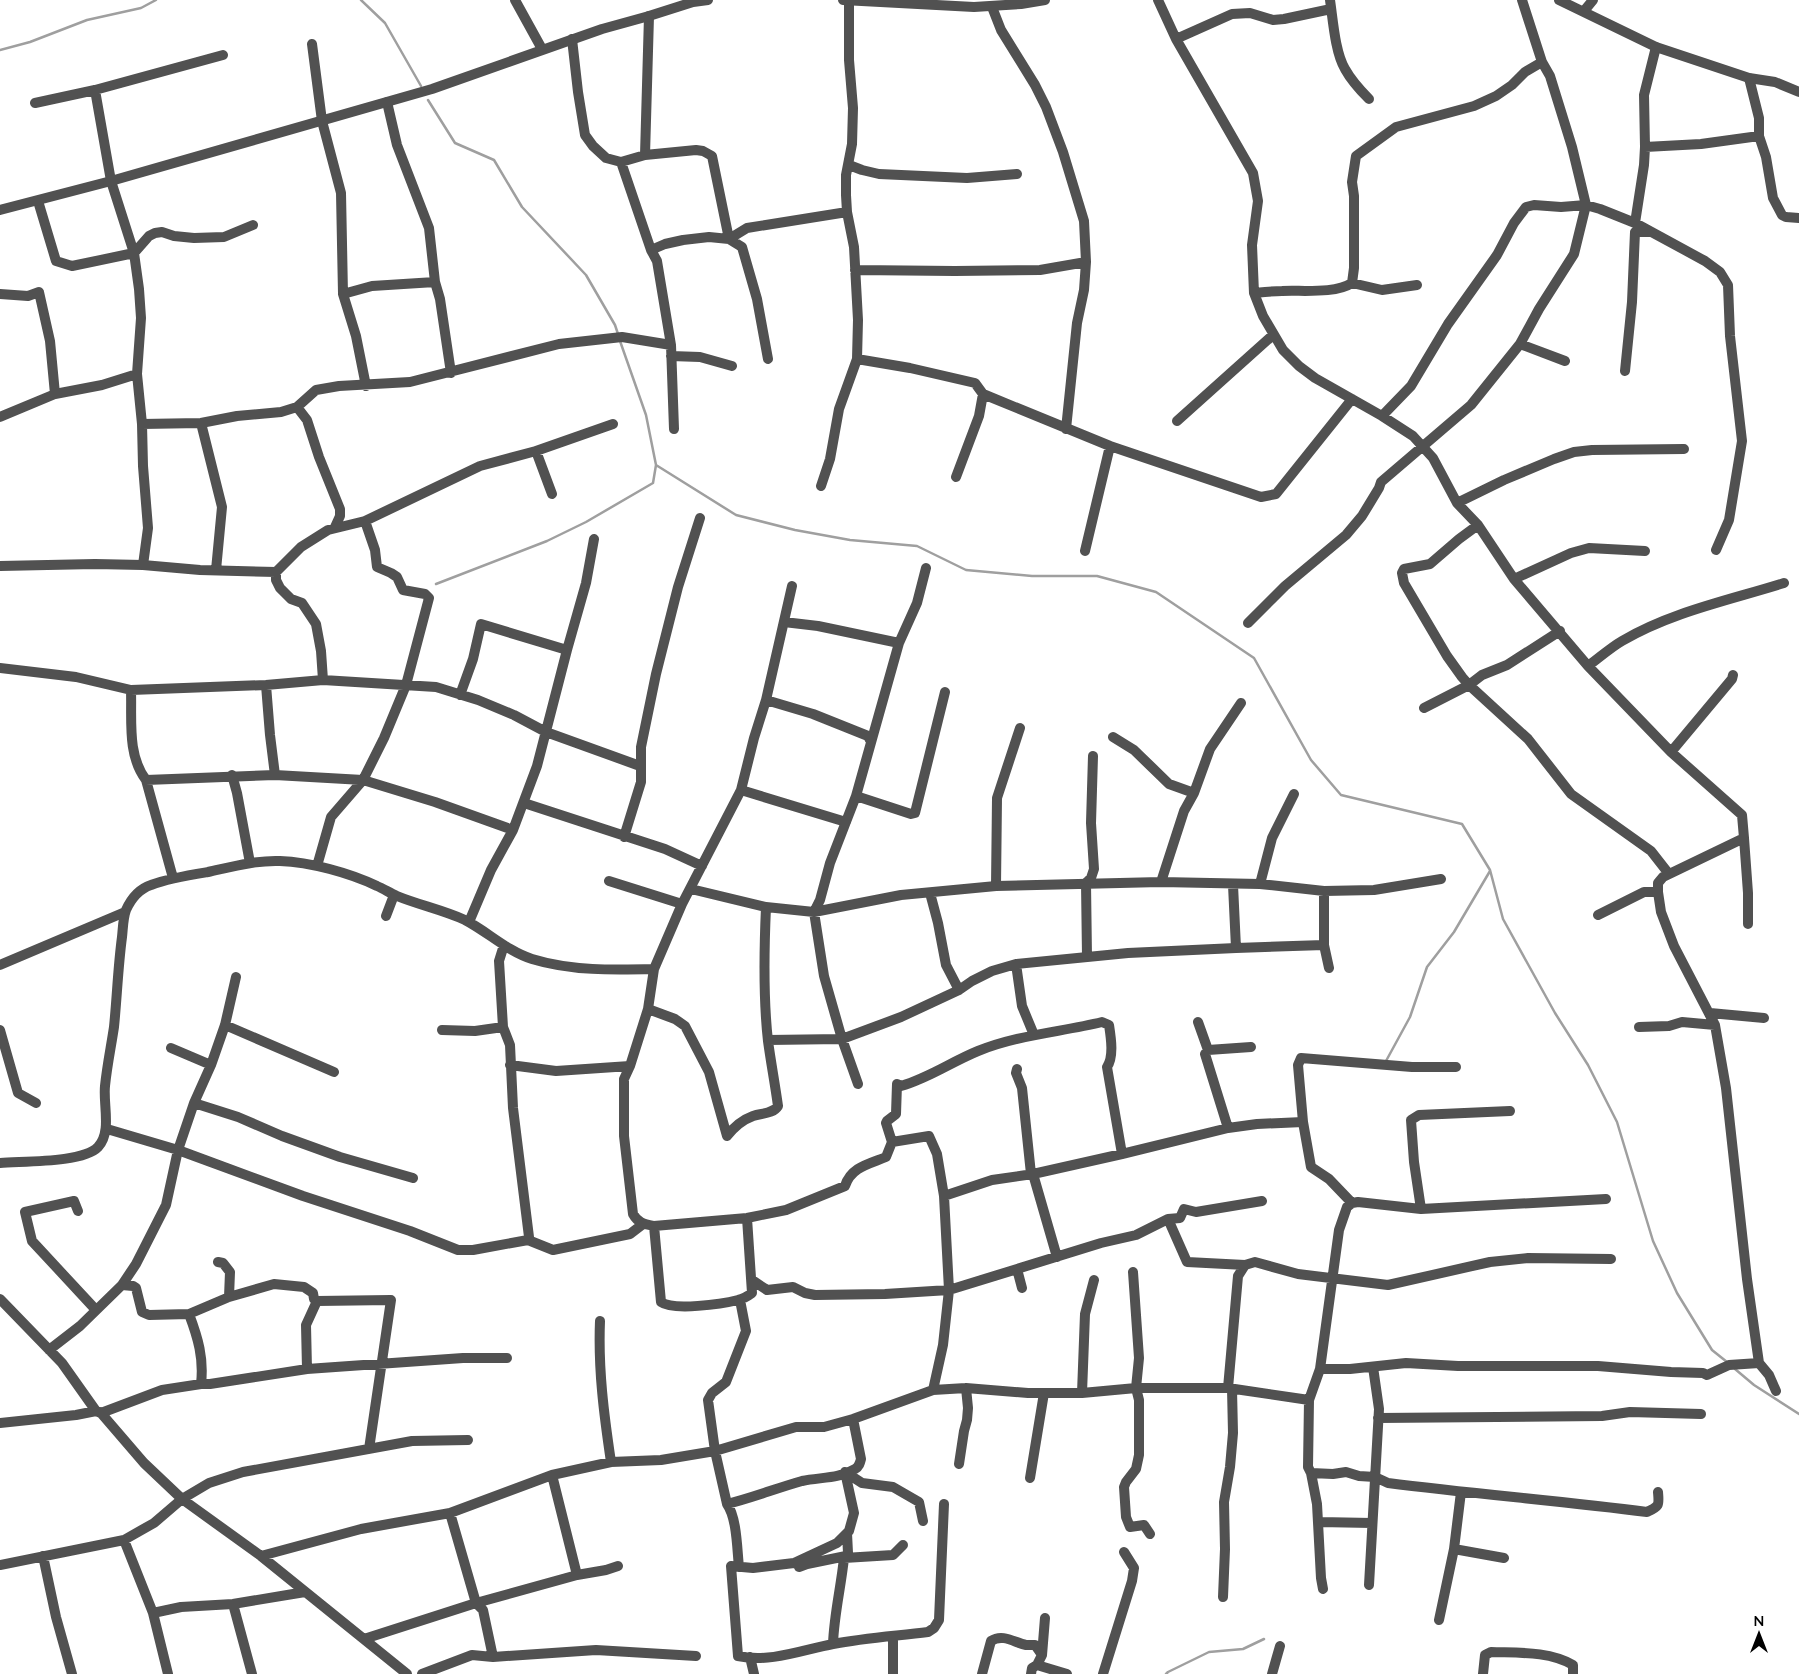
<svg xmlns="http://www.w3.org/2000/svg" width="1799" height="1674" viewBox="0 0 1799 1674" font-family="Lato,sans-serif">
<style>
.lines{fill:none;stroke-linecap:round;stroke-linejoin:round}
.stream{stroke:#9f9f9f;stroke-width:2.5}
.minor{stroke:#515151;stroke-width:10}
.tertiary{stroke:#515151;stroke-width:10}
</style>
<rect width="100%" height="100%" fill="#fff"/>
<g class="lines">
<path class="stream" d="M361,0L385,23L421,86
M0,50L30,42L87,20L141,8L156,0
M428,100L455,143L494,160L522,207L586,275L615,325L618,334
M620,341L646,415L656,465L736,515L795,530L850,540L917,546L966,570L1032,576H1097L1156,592L1254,658L1311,760L1341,795L1462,824L1490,870L1503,919L1555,1013L1588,1065L1617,1122L1653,1241L1677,1293L1712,1350L1727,1362
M436,584L547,541L586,522L653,483L656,465
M1386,1061L1410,1017L1427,967L1454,932L1490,871
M1735,1369L1754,1385L1799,1414
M1166,1674L1168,1672L1209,1652L1243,1649L1264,1639"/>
<path class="minor" d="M515,0L542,49
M1158,0L1176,39L1253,173L1258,201L1252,245L1254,293L1263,316L1283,350L1299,366L1315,378L1382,416L1413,436L1433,458L1457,503L1478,525L1514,579L1588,666L1671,752L1742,815L1744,838L1663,877L1658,883V892L1661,912L1674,946L1715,1025L1726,1088L1747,1279L1759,1363L1769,1375L1776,1391
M1330,0C1333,20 1335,52 1345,69C1351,80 1360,90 1369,99
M992,7L1001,30L1035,85L1046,107L1063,152L1084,221L1086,262L1084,290L1077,323L1066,429
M1584,11L1593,0
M572,39L578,92L585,135L593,146L606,158L621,162L645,155L649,16
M1176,39L1232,14L1250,13L1273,20L1284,19L1331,9
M312,44L322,121L341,193L343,294L356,336L366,386
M1749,78L1759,118V136L1766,157L1773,198L1782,215L1786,217L1799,218
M95,90L111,181L134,253L139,289L141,318L137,374L142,424L143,466L148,528L143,565
M387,102L397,145L429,228L435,282L440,299L451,373
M35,103L95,90L223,55
M1645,147L1701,144L1759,136
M645,155L696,150L703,151L712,156L729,239L742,247L757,299L768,359
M621,162L651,250L657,261L671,345L674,429
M849,165L862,170L879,174L967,178L1017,174
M38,201L56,261L72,266L134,253L149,236L155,233L162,232L174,236L194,238L224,237L253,225
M1635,223L1644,165L1645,147L1644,95L1656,47
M651,250L665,244L683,240L709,237L729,239L747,228L847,212
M855,270L955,271L1040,270L1086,262
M1352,283L1382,290L1417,285
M1254,293C1264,292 1273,291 1282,291C1302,290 1335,294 1352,283L1354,268V196L1352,182L1356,156L1396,127L1474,106L1496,96L1512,85L1525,72L1542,62
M0,294L28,296L39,292L50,341L55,394
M343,294L372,286L435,282
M1520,344L1565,361
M671,356L700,357L732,366
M857,359L910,368L975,383L983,394L1110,446L1261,497L1276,494L1352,399
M1625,371L1632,302L1635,232H1649
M297,407L307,420L319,457L340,509V516L335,527
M1382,416L1411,386L1448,324L1497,255L1514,223L1526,207L1534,205L1561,207L1586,205L1600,209L1635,223L1705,261L1720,272L1728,285L1730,336L1742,441L1729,520L1716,550
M0,417L55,394L102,385L137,374
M1177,421L1273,335
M201,423L222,507L216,570
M142,424L201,423L237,416L281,412L297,407L316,390L339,386L410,382L559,344L622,337L671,345
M536,451L552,494
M956,477L979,416L983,394
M821,486L830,459L839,409L857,359L858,320L854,247L847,212L846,195V175L852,144L853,108L849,60V1
M1457,503L1504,480L1554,459L1574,452L1592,450L1684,449
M1085,551L1110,446
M0,566L95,564L143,565L200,570L276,572L301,547L328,530L365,521L480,466L536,451L613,424
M276,572V580L280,588L291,599L302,603L316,624L321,651L323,680
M1514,579L1571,553L1589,548L1645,551
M792,586L766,700L754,738L741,790L682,904L654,969L648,1009L630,1066L624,1079V1136L633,1214C638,1223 644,1224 654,1226L747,1218L786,1210L845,1186C851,1167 869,1164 886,1157L892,1142L886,1123L887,1121L896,1114L897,1084L901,1086C929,1078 951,1062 978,1051C1017,1035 1061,1032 1102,1022L1109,1025C1111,1038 1114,1057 1107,1067L1122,1154
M784,622L818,626L899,643
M1248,623L1285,586L1346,535L1362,516L1379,488L1381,482L1471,405L1520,344L1539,309L1574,254L1586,205L1572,147L1550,76L1542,62L1522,0
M1560,631L1507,665L1482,675L1469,685L1528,739L1571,794L1651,851L1669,874
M1588,666C1599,658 1610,648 1622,641C1671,612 1730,600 1784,583
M0,668L76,677L131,690L266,685L323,680L436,687L478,700L514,715L546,732L640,766
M266,685L270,735L275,775
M131,690C132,720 127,755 146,780L173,878
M460,695L473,659L481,624L567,650
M766,700L813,714L868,736L870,740
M1424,708L1469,685L1462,677L1447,656L1404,583L1402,573L1404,569L1430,564L1459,539L1478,525
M1113,737L1134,750L1169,784L1194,793
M1671,752L1732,679L1733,675
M232,775L237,793L250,863
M146,780L275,775L363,780L435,802L513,830
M741,790L846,822
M856,796L911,814L915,813L945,692
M524,803L665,849L702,866
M624,837L641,782V747L656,674L678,587L700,518
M1744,838L1748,893V924
M317,866L331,817L363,780L384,738L406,685L429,598L425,594L403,590L397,577L391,573L377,567L375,550L365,521
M609,881L682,904
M1161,882L1184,811L1194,793L1210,749L1241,703
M1260,884L1272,838L1294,794
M1233,885L1236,948L1324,945
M996,886L997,798L1020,728
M691,889L766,907L814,912L901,895L996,886L1161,882L1260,884L1324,891L1374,890L1441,879
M1324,891V945L1329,968
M930,893L938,923L946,965L959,990
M1598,915L1644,892H1658
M386,916L394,895
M469,922L491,870L513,830L537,766L567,650L586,583L594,539
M1087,957L1086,883L1091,878L1094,869L1091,823L1093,756
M1016,964L1022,1006L1034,1035
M0,965L125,912
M648,1009L675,1019L685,1026L709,1072L727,1136
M1710,1013L1764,1018
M1198,1022L1208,1050
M225,1025L334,1072
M1639,1027L1669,1026L1682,1022L1715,1025
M0,1030L18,1093L36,1103
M442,1030L475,1031L503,1027
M768,1040L842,1039L901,1017L959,990L972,981L992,971L1016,964L1128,953L1236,948
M171,1048L211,1065
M510,1065L556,1071L630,1066
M1017,1069L1016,1073L1022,1088L1031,1174
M858,1084L842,1039L824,976L814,912L820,900L830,863L856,796L899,643L917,603L926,568
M194,1103L238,1117L282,1136L340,1157L413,1178
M1303,1122L1311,1167L1329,1179L1352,1203
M1228,1128L1205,1054L1208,1050L1251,1047
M107,1129L178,1150L303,1196L410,1231L458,1250H473L528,1240L529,1237L513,1108L510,1045L503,1027L499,961L504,945
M727,1136C734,1127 742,1120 753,1116C762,1113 773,1114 778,1106C775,1084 771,1063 768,1041C763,997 764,951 766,907
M892,1142L929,1136L937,1154L944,1196L949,1290L943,1345L933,1390
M0,1163C22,1161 83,1163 98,1147C112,1132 103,1105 105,1086C107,1066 111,1047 114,1027C117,997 118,967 122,937C123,928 123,918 126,910C131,899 139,889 151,885C169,878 189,875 208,872C231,867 256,860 280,861C310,862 350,873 377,886C384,889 390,893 397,896C419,905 443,910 465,920C488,932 507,951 532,959C571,971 613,970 654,969
M1033,1174L1057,1257
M944,1196L992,1180L1033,1174L1122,1154L1228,1128L1257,1124L1303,1122L1298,1065L1301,1058L1412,1067H1456
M1606,1199L1421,1209L1358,1202L1352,1203L1347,1207L1339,1230L1320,1369L1309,1400L1308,1467L1311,1473L1333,1474L1346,1472L1359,1476L1375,1477L1388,1483C1475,1494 1561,1501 1647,1512C1660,1506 1659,1505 1658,1492
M1421,1209L1414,1162L1411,1120L1419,1115L1510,1111
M78,1211L74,1201L25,1212L32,1241L96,1310
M1168,1219L1187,1262L1245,1265
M654,1226L661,1302C673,1311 722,1304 738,1300C743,1299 748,1296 752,1293L747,1218
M528,1240L553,1250L630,1234L643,1224
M218,1262L223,1263L230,1272L229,1297
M1017,1269L1022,1288
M1133,1272L1139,1358L1136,1388L1139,1400V1455L1136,1469L1126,1482L1124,1487L1126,1517L1130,1527L1144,1525L1150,1534
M752,1280L767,1290L793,1287L805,1293L815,1295L885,1294L949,1290L1101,1243L1136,1235L1168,1219L1180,1218L1184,1209L1196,1212L1262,1201
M122,1285L133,1286L136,1288L142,1312L149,1315L189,1314L229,1297L274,1284L304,1287L313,1293L314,1299L317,1301L391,1300L369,1449
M0,1299L62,1363L96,1411L101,1413L144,1463L182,1499L261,1556L407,1674
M189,1314C198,1338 204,1358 201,1384
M600,1321C598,1369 604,1415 611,1462
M49,1350L80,1326L122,1285L136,1264L166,1205L178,1150L194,1103L211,1065L225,1025L236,977
M307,1369L306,1325L317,1301
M1320,1369H1350L1406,1363L1458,1366H1598L1671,1372L1703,1373L1707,1375L1729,1365L1759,1363
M1228,1388L1238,1276L1245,1265L1255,1262L1298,1274L1388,1285L1490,1262L1528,1258L1611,1259
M1082,1393L1085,1314L1094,1280
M101,1413L162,1390L201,1384H210L307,1369L463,1358H507
M1378,1418L1602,1416L1630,1412L1701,1414
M0,1423L76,1415L96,1411
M959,1464L964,1431L967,1420L968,1408L966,1388
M845,1472L854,1513L849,1531L837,1543L794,1563L753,1568L731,1566L738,1656C770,1663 802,1650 833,1644C864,1638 896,1636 928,1632L934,1628L939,1620L944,1504
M845,1472L862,1483L893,1487L919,1502L923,1521
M1311,1473L1317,1504L1321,1578L1323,1589
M552,1475L577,1575
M1030,1478L1044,1393
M727,1504C752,1498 777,1488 802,1481C820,1477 839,1479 855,1469C859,1467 860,1463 861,1459L853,1419
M450,1513L476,1603L483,1610L493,1657
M1319,1522L1372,1523
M124,1540L153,1613L168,1674
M1454,1549L1504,1558
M43,1556L56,1617L72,1674
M261,1556L361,1529L450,1513L552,1475L611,1462L661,1460L715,1451L796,1427H824L853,1419L933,1390L966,1388L1028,1393H1082L1136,1388H1228L1309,1400
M0,1565L124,1540L154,1523L182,1499L209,1483L243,1472L412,1441L468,1440
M739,1567C737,1549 737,1518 727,1504L715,1451L708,1400L712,1393L726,1382L746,1331L740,1300
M799,1567L807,1564L846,1556L848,1553L847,1533
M1369,1585L1379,1409L1373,1367
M1223,1597L1225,1549L1224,1502L1230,1467L1233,1433L1232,1389
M233,1604L252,1674
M153,1613L181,1607L233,1604L305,1592
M1439,1620L1454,1549L1461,1492
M893,1636V1674
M364,1639L476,1603L577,1575L606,1570L618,1566
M833,1644C834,1615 841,1587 844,1558L893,1555L903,1545
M750,1657L754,1674
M1037,1665L1067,1674
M422,1674L472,1655L493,1657L596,1650L696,1656
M982,1674L991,1641C1003,1633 1015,1643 1026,1645C1029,1645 1032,1645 1035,1645L1042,1655
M1031,1674L1032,1668L1037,1665L1042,1655L1045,1618
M1103,1674L1132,1581L1134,1568L1124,1552
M1272,1674L1280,1646
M1483,1674L1485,1655L1491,1652C1518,1653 1549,1651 1573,1665V1674"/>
<path class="tertiary" d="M843,0L974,7L1021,4L1045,0
M1559,0L1656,47L1749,78L1775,82L1799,92
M0,210L111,181L432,89L602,29L649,16L693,2L708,0"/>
</g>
<g transform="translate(1759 1634)" stroke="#ffffff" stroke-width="4" paint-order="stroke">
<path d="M0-4L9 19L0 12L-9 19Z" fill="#000000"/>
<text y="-8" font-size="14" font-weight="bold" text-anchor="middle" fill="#000000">N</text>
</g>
</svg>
